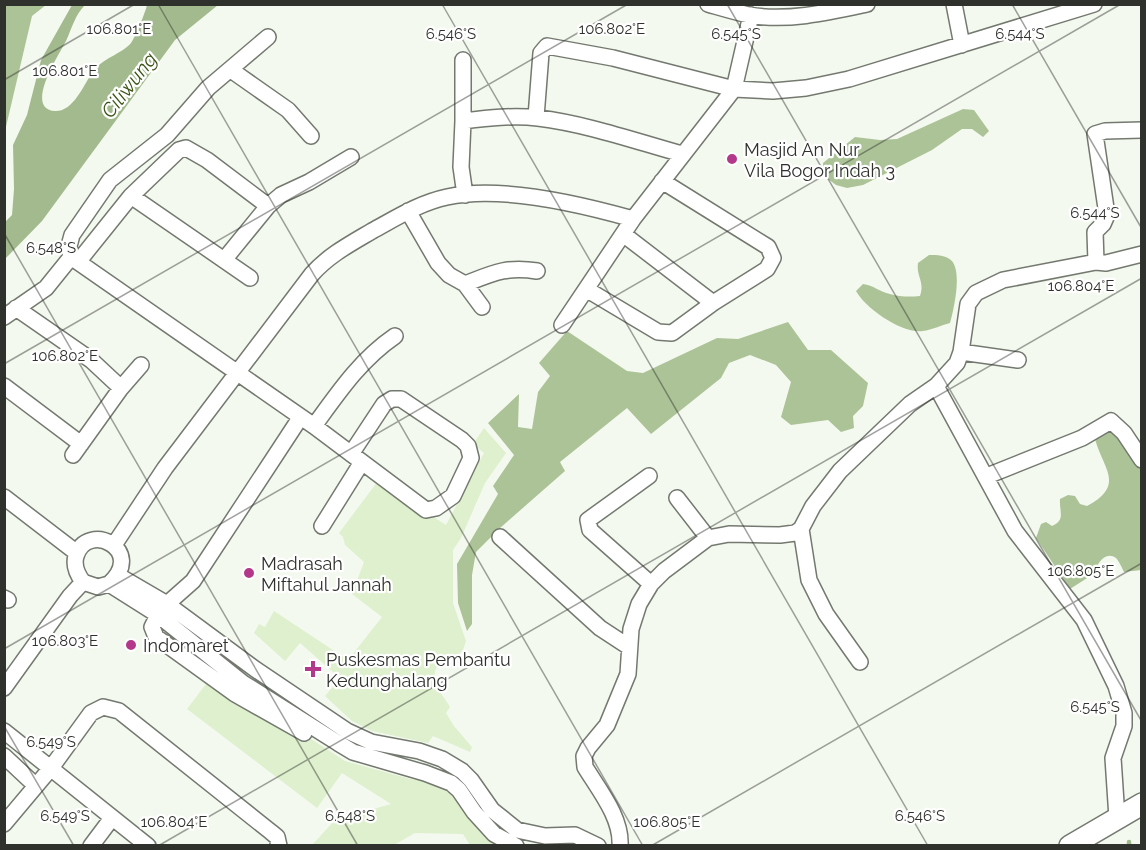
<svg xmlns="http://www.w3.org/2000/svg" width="1146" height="850" viewBox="0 0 1146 850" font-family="Raleway,sans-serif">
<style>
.green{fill:#def0cd}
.forest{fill:#acc397}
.water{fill:#a3ba8e}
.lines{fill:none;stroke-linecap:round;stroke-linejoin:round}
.stream{stroke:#a3ba8e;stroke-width:4.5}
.street-casing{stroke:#747970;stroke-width:18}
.secondary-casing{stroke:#747970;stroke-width:24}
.street{stroke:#fff;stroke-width:15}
.secondary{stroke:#fff;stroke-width:21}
.ticks{fill:none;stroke:#2f312d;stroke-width:1.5;stroke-opacity:0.45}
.poi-dot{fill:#b33889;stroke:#fff;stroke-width:2}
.labels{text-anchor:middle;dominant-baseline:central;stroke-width:4.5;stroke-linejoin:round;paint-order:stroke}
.poi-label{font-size:18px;fill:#2f312d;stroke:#fff;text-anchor:start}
.water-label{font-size:20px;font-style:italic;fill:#395414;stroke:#fff}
.ticks-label{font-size:15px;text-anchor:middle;fill:#2f312d;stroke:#fff;stroke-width:4.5;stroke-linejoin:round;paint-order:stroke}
</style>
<rect width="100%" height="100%" fill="#f4f9ef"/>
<path class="green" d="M484,428L506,453L485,483L461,538L453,550V603L466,641L463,650L457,656L436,668C431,683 443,695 450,707L446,713L454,726L472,747L470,752L433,736L428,743L372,731L352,721L325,696L340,678L300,643L285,661L254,633L259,624L265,627L274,611L348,660L382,617L352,594L364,562L345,545L343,537L339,533L378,481L446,525L484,453L473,444Z
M206,684L245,709L249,704L305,735L345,761L410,779L451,783L507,845H470L463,834L415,833L394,845H312L335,820L391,804L342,773L317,808L187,709Z"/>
<path class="forest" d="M5,4L46,5L32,16L5,131Z
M963,109L974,110L989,131L983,137L972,129H962L932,150L863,185L847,188L836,185L828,179L823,171V163L855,137L880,140L897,139Z
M929,255C937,255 946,255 952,261C962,273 954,309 950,323C941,325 932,330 923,331C902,334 865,308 856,291L863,284C873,285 880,292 890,294C900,297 910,297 920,296C925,281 916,277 918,263Z
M788,322L808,350H831L868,383L863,406L853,416L854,428L841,432L828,420L791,425L781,417L791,382L776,365L750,355L729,363L721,378L651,434L627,408L560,462L565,471L500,528L476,552L472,575V624L467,631L458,603L457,564L498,494L493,486L514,455L488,423L519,394L518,427L532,429L538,392L550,376L539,363L567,331L627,371L643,373L717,338L738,339Z
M1107,423L1141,465V570L1124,572C1122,568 1119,561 1116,558C1105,550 1096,565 1095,573L1070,589L1036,538L1041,524L1046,522L1052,526C1066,520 1059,512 1060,499L1068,495L1075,496L1080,504L1087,506C1126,485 1103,469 1095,439Z"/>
<path class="water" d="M72,5H85C75,15 72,28 66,41C60,53 23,109 55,111C73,112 83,86 92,73C102,58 122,54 131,43C136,36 145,13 147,5H218L175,40L42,221L5,259V222L12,215L14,189L13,145L27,115L41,60Z"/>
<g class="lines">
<path class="stream" d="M1129,846V842"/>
<g class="street-casing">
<path id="street" d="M708,4C722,8 735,12 749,15C787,22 830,12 867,4
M954,4L962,45
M463,60V121
M231,70L288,110L311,136
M536,117L541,53L547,46L613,58L734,89L773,91L806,88L849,79L1094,4
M465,195L461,167L463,121C488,118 513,115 538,118C587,124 635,141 682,154
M131,196L250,278
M408,211L438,263L449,275L465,284C493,273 507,266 537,271
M623,234L713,303
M71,257L314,426L426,510L436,508L453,496L471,458L468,446L462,440L401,399H392L384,404L351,454
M224,260L268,206L281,195L309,182L351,157
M78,262L131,196L179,150L186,148L207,160L268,206
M1096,262L1095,232L1103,224L1107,215L1095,134L1105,131L1142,130
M465,284L482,307
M586,289L658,332L672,333L713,303L767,269L773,258L768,247L662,181
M16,308L91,360L121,388L73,455
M4,317L46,288L71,257L69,246L72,235L110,180L167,135L208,88L268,37
M562,325L633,219L734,89L751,15
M961,352L1018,360
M4,386L81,444
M936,386L1015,531L1084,620L1116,686L1124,713V726L1113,758L1117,818
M121,388L141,365
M314,426C338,393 360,360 395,336
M649,476L588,520L590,530L651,584
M987,476L1082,438L1111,421L1124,433L1142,460
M4,497L77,553
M677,498L708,538
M322,526L362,462
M801,529L809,580L826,614L860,662
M500,537L600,628L629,647
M114,545L165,468L312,274C329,255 350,244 372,231C396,218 419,203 447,197C501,185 580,204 633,219
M119,576L167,604L255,669L347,731L371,742L419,751L442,759L462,771L471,780L492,810L517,830L545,836L575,835L598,846
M109,584C147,550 87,520 76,556C73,566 77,574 83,582L98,587L109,584L158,615L243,683L338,743L353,752L425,773L451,783L459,790L474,812L494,834L516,846
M4,598L8,600
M167,604L193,581L300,418
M158,615L152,627L156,637L235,694L304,733
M4,688L70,596L83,582
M4,731L148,846
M4,756L35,785
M4,824L51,768L91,713L103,707L119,711L271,832L277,837L279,846
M91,846L112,818
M620,846C622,818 599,790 585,767L584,756L588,748L607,725L628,674L631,629L639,604L651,584L664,571L708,538L729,534L780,535L795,533L801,529L813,506L840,471L910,404L936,386L957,363L961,352L968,304L976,293L1003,280L1096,262L1106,263L1142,254"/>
</g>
<g class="secondary-casing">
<path id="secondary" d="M1070,846L1142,804"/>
</g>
<use href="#street" class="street"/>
<use href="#secondary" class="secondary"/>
</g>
<path class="ticks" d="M158,4L643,846M442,4L928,846M727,4L1142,722M1012,4L1142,229M4,80L135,4M4,233L358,846M4,364L628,4M4,649L1121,4M4,726L74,846M158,846L1142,278M651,846L1142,563"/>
<g class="poi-dot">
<circle cx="732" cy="159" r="6"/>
<circle cx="249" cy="573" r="6"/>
<circle cx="131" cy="645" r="6"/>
<path d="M310 660h6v6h6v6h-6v6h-6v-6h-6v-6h6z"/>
</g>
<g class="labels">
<g class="poi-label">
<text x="744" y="149">Masjid An Nur<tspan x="744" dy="21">Vila Bogor Indah 3</tspan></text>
<text x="261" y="563">Madrasah<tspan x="261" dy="21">Miftahul Jannah</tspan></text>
<text x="143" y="645">Indomaret</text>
<text x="326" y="659">Puskesmas Pembantu<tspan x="326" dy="21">Kedunghalang</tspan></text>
</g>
<g class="water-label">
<text transform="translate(129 85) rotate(-52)">Ciliwung</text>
</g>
</g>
<g class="ticks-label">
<text x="119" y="34">106.801°E</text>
<text x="612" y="34">106.802°E</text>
<text x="451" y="39">6.546°S</text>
<text x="736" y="39">6.545°S</text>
<text x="1020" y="39">6.544°S</text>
<text x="65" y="76">106.801°E</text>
<text x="1095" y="218">6.544°S</text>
<text x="51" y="253">6.548°S</text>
<text x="1081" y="291">106.804°E</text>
<text x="65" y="361">106.802°E</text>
<text x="1081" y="576">106.805°E</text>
<text x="65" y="646">106.803°E</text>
<text x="1095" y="712">6.545°S</text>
<text x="51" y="747">6.549°S</text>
<text x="65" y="821">6.549°S</text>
<text x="350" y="821">6.548°S</text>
<text x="920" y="821">6.546°S</text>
<text x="174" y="827">106.804°E</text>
<text x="667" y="827">106.805°E</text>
</g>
<rect width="1146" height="850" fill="none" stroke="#2f312d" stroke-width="12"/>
</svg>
